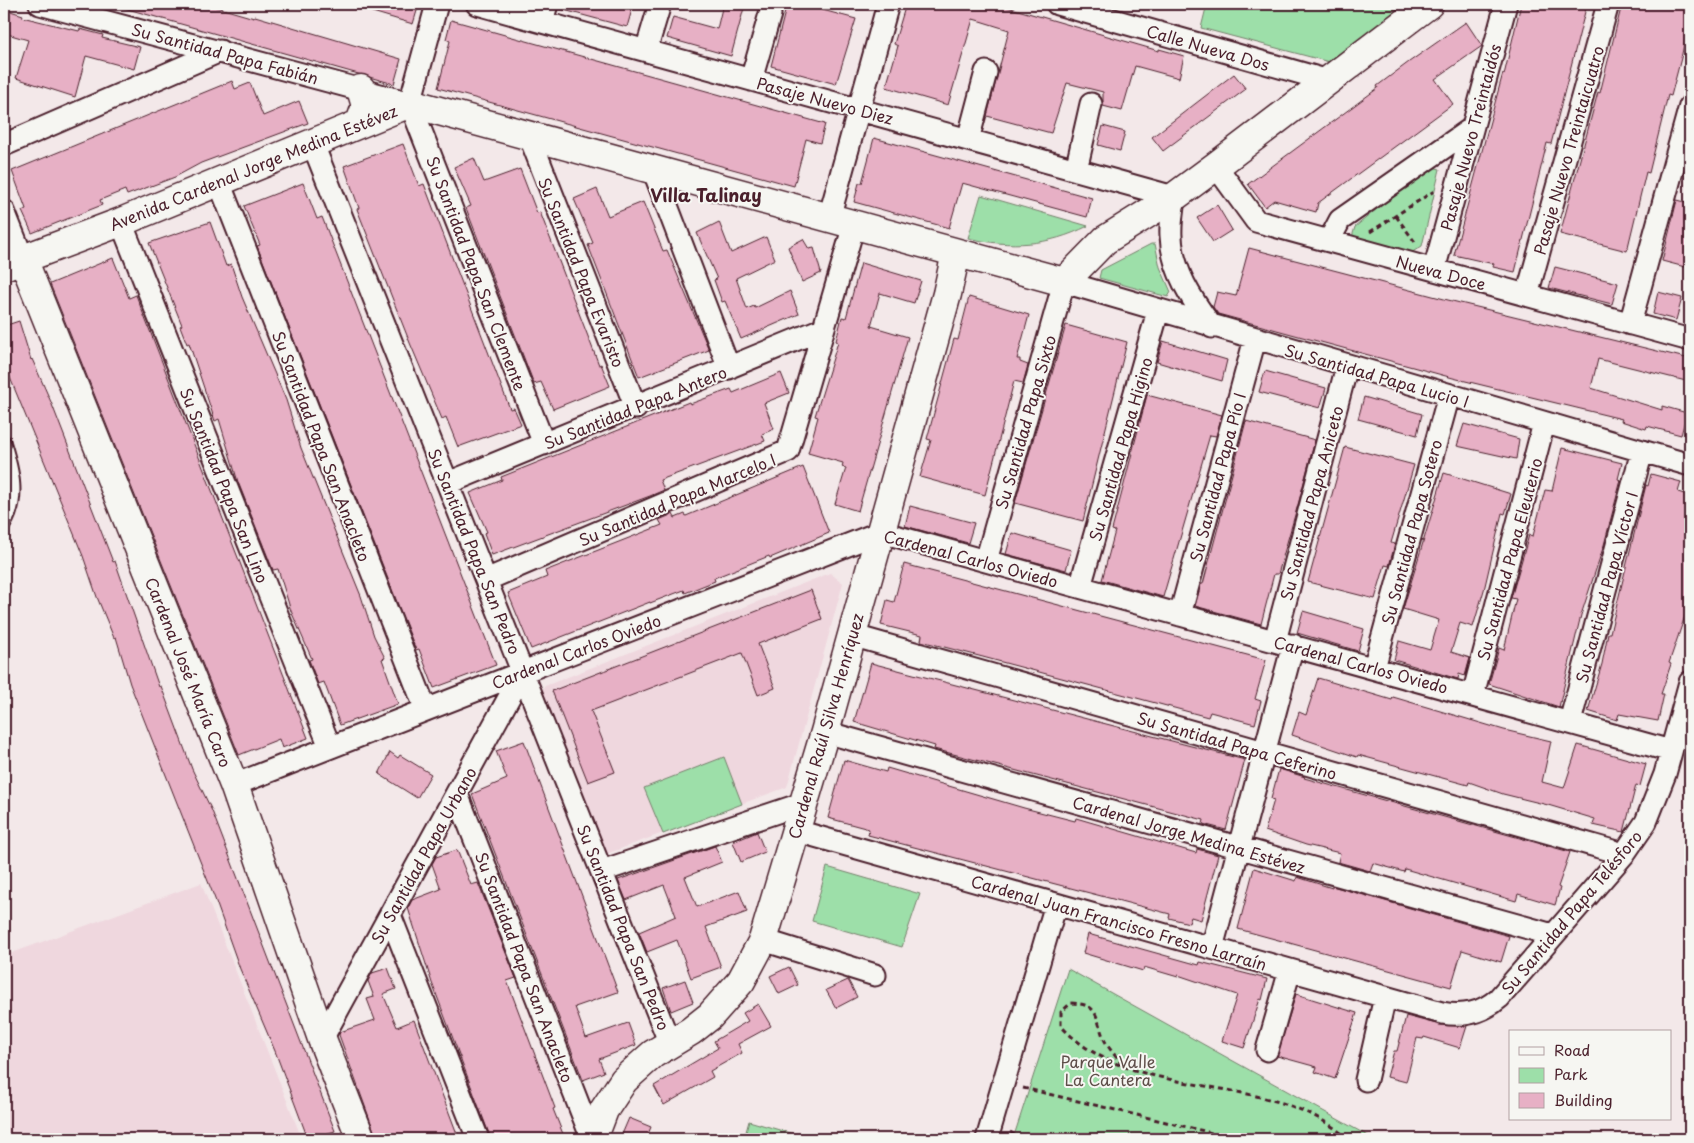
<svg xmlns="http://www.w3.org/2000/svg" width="1694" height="1143" viewBox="0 0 1694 1143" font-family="'Playpen Sans',sans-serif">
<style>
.built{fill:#efd7de}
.green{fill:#9ddfa9;stroke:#747f6a}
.building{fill:#e7b0c5;stroke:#4a1f2b}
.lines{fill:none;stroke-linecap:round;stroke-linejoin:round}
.lane-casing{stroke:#4a1f2b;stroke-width:15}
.street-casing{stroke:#4a1f2b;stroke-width:25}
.secondary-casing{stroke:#4a1f2b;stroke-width:31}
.path{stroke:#4a1f2b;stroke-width:3;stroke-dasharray:5 4;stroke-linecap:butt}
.lane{stroke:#f6f6f2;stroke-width:11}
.street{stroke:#f6f6f2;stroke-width:21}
.secondary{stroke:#f6f6f2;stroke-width:28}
.labels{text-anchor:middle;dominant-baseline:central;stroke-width:4;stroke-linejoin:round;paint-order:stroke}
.street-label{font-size:16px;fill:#4a1f2b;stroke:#f6f6f2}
.park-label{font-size:16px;fill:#5f4f4a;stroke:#f6f6f2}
.neighbourhood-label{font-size:18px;font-weight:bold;fill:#4a1f2b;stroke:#f6f6f2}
</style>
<rect width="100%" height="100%" fill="#f3e8e9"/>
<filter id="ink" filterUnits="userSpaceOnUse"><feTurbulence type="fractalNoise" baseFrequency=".02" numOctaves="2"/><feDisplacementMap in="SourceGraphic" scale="10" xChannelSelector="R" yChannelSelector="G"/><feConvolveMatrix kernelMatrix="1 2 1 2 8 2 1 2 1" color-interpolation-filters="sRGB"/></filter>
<g filter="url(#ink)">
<path class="built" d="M830,573L843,583L787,787L601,856L538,696L545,686Z
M201,883L302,1139H4V956Z"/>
<path class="green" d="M1207,4H1403L1333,63L1201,28Z
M1429,166L1440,169L1422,246L1411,253L1352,237L1355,227Z
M981,195L1088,226C1048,246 1011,248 968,238Z
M1151,244H1155L1160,267L1171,292L1168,297L1099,278L1101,270Z
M724,757L742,804L663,834L644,788Z
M827,867L920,894L902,947L812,921Z
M1068,969L1341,1121L1374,1139H1013Z
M749,1121L810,1139H744Z"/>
<path class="building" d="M124,4H206L254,18L255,16L401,59L394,84L124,8Z
M359,4H419L413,24L359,8Z
M561,4H624L633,6L627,27L560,9Z
M723,4H745L731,56L667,38L673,17L717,29Z
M787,4H800L856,19L836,84L771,66Z
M906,4H997L1159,51V49L1184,56L1179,78L1135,66L1122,111L1103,106V92L1067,83L1051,133L987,116L1009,30L980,21L973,19L948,105L886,87L898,46L894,44Z
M1521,4H1587L1551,144L1547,143L1515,272L1493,267L1494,264L1454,255L1503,73L1504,75Z
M1622,4H1690V19L1681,58L1671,96L1668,95L1649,173L1646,172L1627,251L1560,234L1598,92L1600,93Z
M4,9L23,15L22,17L79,31L80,29L103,35L102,38L140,47L134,69L86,56L75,97L16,78L28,40L4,33Z
M451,20L825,124L820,143L806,139L794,186L438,88L450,41L446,39Z
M1466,22L1482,46L1435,79L1453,104L1318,203L1316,212L1274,200L1265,207L1248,184L1378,88L1377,86L1409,62Z
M1234,74L1246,89L1163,151L1152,137Z
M232,81L235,89L250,83L263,116L299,101L308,123L201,163L175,177L127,195L125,190L100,200L102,205L32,233L22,211L26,209L12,171Z
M1103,126L1125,132L1120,151L1098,145Z
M874,138L1092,198L1087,217L962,183L949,228L854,202L859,183H862Z
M403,144L419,186L424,184L510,409L514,408L521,424L458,447L446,417L442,419L410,343L357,209L359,208L344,166Z
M474,158L484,182L520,169L537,213L540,212L599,365L601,364L610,386L553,409L541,382L534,384L466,208L471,206L454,167Z
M303,183L317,219L322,217L496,665L434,688L419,649L416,650L399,607L257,246L260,245L244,206Z
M597,189L608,216L643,202L663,251L667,250L709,350L639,377L588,245L593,243L574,199Z
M1677,200L1690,203V243L1685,267L1662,261Z
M1217,205L1232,230L1213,242L1197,218Z
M210,222L226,266L231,264L242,297L286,400L301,448L361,596L374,636L385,658L382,659L398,704L340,725L324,682L318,684L309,660L312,659L291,611L278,569L273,570L238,482L219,419L215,421L189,343L187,344L180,326L182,325L149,243Z
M719,222L731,253L766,237L775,259L736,278L747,309L754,306L755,308L790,291L799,314L741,339L725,301L722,302L714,280L717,279L697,233Z
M803,239L809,249L814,248L821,273L802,282L788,247Z
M1249,248L1448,300L1690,359V382L1598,359L1591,388L1662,410V406L1687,413L1681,435L1647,426L1646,429L1621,421L1622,419L1453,378L1218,314L1213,307L1217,292L1236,296Z
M113,258L129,298L136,295L308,738L282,748L279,739L239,755L50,284Z
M861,263L921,281L914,303L880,293L871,326L908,337L858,511L835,504L846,468L842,467L843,463L808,453L818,417L815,416L838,342L836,341L842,317L846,318Z
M1555,267L1618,283L1612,304L1549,288Z
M1658,292L1682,298L1676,320L1653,314Z
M969,297L1029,315L1017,359H1020V362L1028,365L1023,383L1014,381L985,495L920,477L931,440L927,439L954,339L958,340Z
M19,321L31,360L32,359L51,402L113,562L115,561L159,687L161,686L192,769L212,811L335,1131L308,1139L275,1051L240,969L215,899L130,684L116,637L114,638L97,597L83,556L4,363V326Z
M1066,325L1127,342L1083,521L1015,503Z
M1163,341L1227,360L1222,381L1157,362Z
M1265,371L1326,388L1320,408L1259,392Z
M781,373L789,393L764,403L774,429L762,434L765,441L660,480L664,490L650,496L492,555L484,533L487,532L470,493L502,480L501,477L689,402L690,404L731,389L733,393Z
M1147,395L1222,415L1216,436L1210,435L1163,597L1102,580L1115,531L1112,530L1122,492Z
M1364,397L1422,414L1417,435L1358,419Z
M1246,421L1315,440L1299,501L1278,574H1274L1261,624L1195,606L1201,584H1203Z
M1464,424L1519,439L1516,459L1457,446Z
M1345,447L1414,465L1391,543L1395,544L1389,566L1385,565L1375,599L1308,582Z
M1562,448L1622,463L1618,479L1621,480L1604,545L1581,615L1559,707L1489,684L1499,648L1504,650L1516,599L1511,598L1529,535L1533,536L1545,490L1552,491Z
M803,467L829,533L770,558L769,556L714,578L715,581L685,593L684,590L650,603V602L531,649L508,593L547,577L545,571L662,525L659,520L673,514L675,518L685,514L686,516Z
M1444,473L1511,494L1505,514L1502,513L1484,590L1473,627L1460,623L1451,652L1470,658L1465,676L1459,674L1458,679L1394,660L1399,641L1430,650L1439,620L1403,609Z
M1651,474L1681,482L1678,492L1690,496V615L1686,613L1669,663L1671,664L1661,694H1664L1658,721L1619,714L1617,720L1588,711L1602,664L1608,633H1610L1646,485L1648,486Z
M910,506L974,523L968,543L905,526Z
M1012,533L1071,550L1066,570L1006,554Z
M904,564L1266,660L1255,699L1261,701L1255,724L1210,712L1208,717L979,656L921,641L922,635L881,625L887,600L894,602Z
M811,590L822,619L758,644L775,688L758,695L742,653L591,711L615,772L588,782L552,691Z
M1303,611L1364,629L1358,651L1297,633Z
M871,663L1245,760L1226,830L1203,824L1204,820L934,749L935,746L854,722Z
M1318,678L1392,700L1393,697L1504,730L1551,741L1542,782L1564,788L1578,745L1646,764L1640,786L1636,785L1624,832L1593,825L1595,819L1548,805L1503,794L1469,782L1468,785L1358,755L1357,757L1292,735L1299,712L1306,715Z
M524,741L618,992L575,1007L586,1038L628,1023L636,1045L599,1059L604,1072L583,1080L472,794L507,779L496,751Z
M390,752L398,758L400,755L431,774L417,798L379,774Z
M844,760L886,772L887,768L1024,808L1075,821L1076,818L1196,853L1197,849L1218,855L1201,920L1191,917L1189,923L1169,918L1170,914L868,835L869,829L828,818Z
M1279,769L1305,777L1304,778L1570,852L1558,887L1560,888L1555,905L1518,894L1516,901L1405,869L1404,872L1373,863L1370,871L1338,862L1340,853L1306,845L1265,831L1274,800L1271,799Z
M757,832L765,852L741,862L733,842Z
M715,846L722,862L685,877L697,907L739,891L747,912L706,927L721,967L691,978L677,940L647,952L639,932L676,916L664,885L626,900L618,880Z
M457,850L471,885L478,883L516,978L507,981L555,1108L553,1109L565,1139H491L432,983L408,908L412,900L441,889L432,864L436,857Z
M1254,868L1296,881L1297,877L1332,888V886L1509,936L1501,962L1462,950L1451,987L1238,929Z
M1088,934L1199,965L1200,962L1267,979L1262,1000L1260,999L1244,1048L1222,1041L1237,995L1178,975V977L1144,967L1143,971L1083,953Z
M789,967L798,985L779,994L770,976Z
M388,968L396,989L383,994L397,1027L414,1020L459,1139H377L339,1035L340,1032L375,1020L367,999L374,997L368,981L372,973Z
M685,980L693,1002L671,1011L663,988Z
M848,980L857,997L836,1008L826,990Z
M1296,994L1357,1013L1335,1079L1315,1072L1317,1067L1277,1056Z
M758,1004L771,1026L738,1044L742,1053L710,1071L713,1077L664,1105L654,1086L718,1048L714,1041L748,1021L743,1013Z
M1406,1016L1440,1025L1467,1026L1460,1048L1424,1037L1423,1039L1417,1038L1406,1082L1387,1077L1394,1051H1397Z
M629,1118L651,1127L646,1139H620Z"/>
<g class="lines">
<g class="lane-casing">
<path id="lane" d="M4,441C13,470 21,499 4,526"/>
</g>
<g class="street-casing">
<path id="street" d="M40,4L410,103
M477,4L1174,197C1173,210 1170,223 1171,236C1172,270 1192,300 1212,327
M1057,4L1329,81
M542,22L547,4
M646,51L660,4
M751,80L770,14
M410,103L544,444
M410,103L437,4
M529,135L636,408
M968,140L986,72
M312,142L670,1044
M4,145L220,51
M1216,166L1256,221L1690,340
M653,169L729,368
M1076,170L1091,104
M219,182L426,710
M4,211L23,259
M829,218L888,4
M121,222L330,747
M1329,241L1340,220L1472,128
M1434,270L1506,4
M1527,295L1608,4
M1630,324L1690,106
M448,483L822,329
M986,561L1064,282L1690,465
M486,580L788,451L854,225
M1080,587L1158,311
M1180,615L1255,339
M851,635L1624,854
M1275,641L1347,366
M1374,668L1449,395
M1473,695L1544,423
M1570,722L1642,451
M825,732L1553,935
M234,785L881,532L1671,751
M457,794L592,1139
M797,831L1442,1013C1464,1017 1482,1013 1499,998L1624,854L1646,822L1665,774L1690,682
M602,871L804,803
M390,915L478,1139
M763,940L875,975
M1212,948L1293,645
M322,1039L523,672
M1267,1050L1290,970
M1366,1080L1385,997
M987,1139L1056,904"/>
</g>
<g class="secondary-casing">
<path id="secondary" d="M360,123L366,106L361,89
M23,259L234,785L322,1039L361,1139
M4,266L121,222L410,103L1064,282L1105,240L1174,197L1216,166L1429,4
M593,1139L604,1110L624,1080L653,1054L691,1031L710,1016L741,981L763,940L825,732L947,294L956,253"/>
</g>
<path class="path" d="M1396,216L1415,242
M1370,232L1434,191
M1122,1065C1117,1057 1108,1048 1104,1039C1095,1017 1100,1004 1071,1003L1061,1012V1026C1133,1105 1270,1068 1348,1139
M1023,1088L1208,1132L1229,1139
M1010,1132L1022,1139"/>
<use href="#lane" class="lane"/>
<use href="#street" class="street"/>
<use href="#secondary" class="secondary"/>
</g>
</g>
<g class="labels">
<g class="street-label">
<text transform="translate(1208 47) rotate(16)">Calle Nueva Dos</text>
<text transform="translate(225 53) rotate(15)">Su Santidad Papa Fabián</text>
<text transform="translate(825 100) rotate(15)">Pasaje Nuevo Diez</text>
<text transform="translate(1470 137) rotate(-75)">Pasaje Nuevo Treintaidós</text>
<text transform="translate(1568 150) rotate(-74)">Pasaje Nuevo Treintaicuatro</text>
<text transform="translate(253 167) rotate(-22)">Avenida Cardenal Jorge Medina Estévez</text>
<text transform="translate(582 272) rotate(68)">Su Santidad Papa Evaristo</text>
<text transform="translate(1441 272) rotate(15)">Nueva Doce</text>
<text transform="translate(477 273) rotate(69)">Su Santidad Papa San Clemente</text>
<text transform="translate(1377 375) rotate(16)">Su Santidad Papa Lucio I</text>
<text transform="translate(635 407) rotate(-22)">Su Santidad Papa Antero</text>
<text transform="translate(1025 422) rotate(-74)">Su Santidad Papa Sixto</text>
<text transform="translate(322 446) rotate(69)">Su Santidad Papa San Anacleto</text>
<text transform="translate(1120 449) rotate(-74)">Su Santidad Papa Higino</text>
<text transform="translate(1217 477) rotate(-75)">Su Santidad Papa Pío I</text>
<text transform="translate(225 485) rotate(68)">Su Santidad Papa San Lino</text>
<text transform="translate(677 499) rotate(-23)">Su Santidad Papa Marcelo I</text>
<text transform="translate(1311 503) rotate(-75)">Su Santidad Papa Aniceto</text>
<text transform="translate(1411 532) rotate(-75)">Su Santidad Papa Sotero</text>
<text transform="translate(475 551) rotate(68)">Su Santidad Papa San Pedro</text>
<text transform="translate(971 558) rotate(15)">Cardenal Carlos Oviedo</text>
<text transform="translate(1509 559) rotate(-75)">Su Santidad Papa Eleuterio</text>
<text transform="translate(1606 587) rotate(-75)">Su Santidad Papa Víctor I</text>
<text transform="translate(576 651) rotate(-21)">Cardenal Carlos Oviedo</text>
<text transform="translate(1361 664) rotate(15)">Cardenal Carlos Oviedo</text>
<text transform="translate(189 672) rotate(68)">Cardenal José María Caro</text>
<text transform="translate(825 726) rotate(-74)">Cardenal Raúl Silva Henríquez</text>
<text transform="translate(1237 745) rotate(16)">Su Santidad Papa Ceferino</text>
<text transform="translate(1189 834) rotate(16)">Cardenal Jorge Medina Estévez</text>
<text transform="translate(423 855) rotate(-61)">Su Santidad Papa Urbano</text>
<text transform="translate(1571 912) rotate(-50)">Su Santidad Papa Telésforo</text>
<text transform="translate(1119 922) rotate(16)">Cardenal Juan Francisco Fresno Larraín</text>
<text transform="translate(624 927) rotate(68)">Su Santidad Papa San Pedro</text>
<text transform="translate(525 967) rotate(69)">Su Santidad Papa San Anacleto</text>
</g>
<g class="park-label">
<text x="1108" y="1061">Parque Valle<tspan x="1108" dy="18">La Cantera</tspan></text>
</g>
<g class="neighbourhood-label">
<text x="706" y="194">Villa Talinay</text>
</g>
</g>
<rect width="1694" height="1143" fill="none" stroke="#f6f6f2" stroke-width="20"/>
<rect x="10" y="10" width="1674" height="1123" fill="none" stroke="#4a1f2b" stroke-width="2" filter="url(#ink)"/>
<rect x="1509" y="1030" width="162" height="90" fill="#f6f6f2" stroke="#b1a0a2"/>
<rect x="1519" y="1047" width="25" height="8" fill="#f6f6f2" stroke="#b1a0a2"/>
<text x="1554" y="1056" font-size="15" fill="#4a1f2b">Road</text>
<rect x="1519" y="1068" width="25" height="15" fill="#9ddfa9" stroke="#b1a0a2"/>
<text x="1554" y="1080" font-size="15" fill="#4a1f2b">Park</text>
<rect x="1519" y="1093" width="25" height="15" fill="#e7b0c5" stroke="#b1a0a2"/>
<text x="1554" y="1106" font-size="15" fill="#4a1f2b">Building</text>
</svg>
